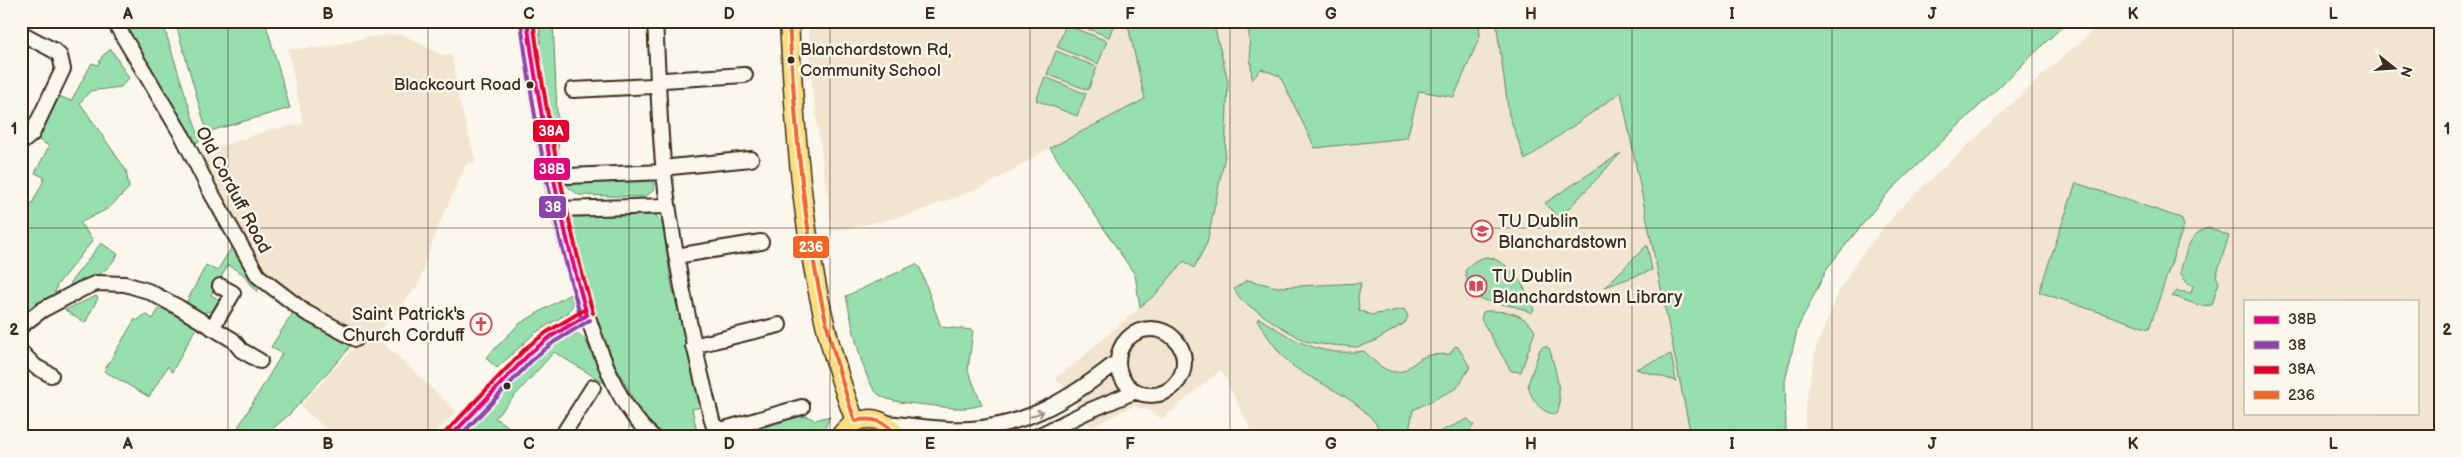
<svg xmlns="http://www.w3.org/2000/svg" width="2461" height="457" viewBox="0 0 2461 457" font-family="'Balsamiq Sans',sans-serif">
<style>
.built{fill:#f1e5d0;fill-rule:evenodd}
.green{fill:#97dfad;stroke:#698466}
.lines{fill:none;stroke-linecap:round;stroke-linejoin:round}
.minor-casing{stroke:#3b2a1e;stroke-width:18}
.major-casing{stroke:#3b2a1e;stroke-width:21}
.minor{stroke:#fbf7ec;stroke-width:14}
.major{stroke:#fedf80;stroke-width:18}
.bus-1-casing{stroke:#fbf7ec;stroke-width:8}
.bus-2-casing{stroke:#fbf7ec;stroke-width:8}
.bus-3-casing{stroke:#fbf7ec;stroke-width:8}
.bus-4-casing{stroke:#fbf7ec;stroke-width:8}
.bus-1{stroke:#e5007d;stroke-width:4}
.bus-2{stroke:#8e44ad;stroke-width:4}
.bus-3{stroke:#e4002b;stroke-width:4}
.bus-4{stroke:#f26522;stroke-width:4}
.oneway{stroke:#9b9085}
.grid{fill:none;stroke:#3b2a1e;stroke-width:1;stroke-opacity:0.55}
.bus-dot{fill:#3b2a1e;stroke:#fbf7ec;stroke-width:2}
.labels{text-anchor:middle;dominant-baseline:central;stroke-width:5;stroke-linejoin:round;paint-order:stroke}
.bus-label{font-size:17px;fill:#3b2a1e;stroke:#fbf7ec;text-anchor:start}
.street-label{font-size:18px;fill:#3b2a1e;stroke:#fbf7ec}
.poi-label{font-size:18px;fill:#3b2a1e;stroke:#fbf7ec;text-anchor:start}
.line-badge{stroke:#fbf7ec;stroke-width:2}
.badge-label{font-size:14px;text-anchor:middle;font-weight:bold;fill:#fff}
.neatline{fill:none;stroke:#3b2a1e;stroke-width:2}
.grid-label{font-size:16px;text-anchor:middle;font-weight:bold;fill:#3b2a1e}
</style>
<rect width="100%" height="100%" fill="#fbf7ec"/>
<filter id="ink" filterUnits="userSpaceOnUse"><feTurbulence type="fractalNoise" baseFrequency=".02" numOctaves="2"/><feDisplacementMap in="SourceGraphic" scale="10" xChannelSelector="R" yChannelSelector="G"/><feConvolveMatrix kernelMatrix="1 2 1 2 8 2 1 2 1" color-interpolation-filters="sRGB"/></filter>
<g filter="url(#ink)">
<path class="built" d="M808,21H2068L1886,195L1828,267L1798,327L1785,381L1787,436H1254L1221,370L1162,419L1150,411L1133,406L1091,427L1071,396L1055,378L1073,365L1140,307L1135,275L1050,148L987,185L920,211L897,218L832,231L812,85Z
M2104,21H2440V436H1805V407L1816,348L1839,291L1857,260L1900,208L2045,73ZM2245,301H2417V413H2245Z
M402,34L441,55L452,54L459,99L476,162L466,164L435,234L419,284L376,336L456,411L433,436H334L300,406L363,338L347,333L263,275L208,176L200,153L272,129L303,124L288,49L326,47L368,37Z"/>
<path class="green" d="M117,21H162L200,141L190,145Z
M175,21H265L290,108L207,132Z
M539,21H553L559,159L556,158L541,53Z
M1068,21H1115L1109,37Z
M1127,21H1213L1228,81L1225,156L1207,243L1194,268L1184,261L1155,295L1140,307L1135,275L1050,148L1145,99Z
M1248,21H1479L1480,36L1454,97L1419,91L1407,138L1315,148L1280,76L1261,69L1252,80Z
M1496,21H2068L1886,195L1828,267L1798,327L1785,381L1786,436H1691L1621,92L1525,160L1509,115Z
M1066,25L1107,41L1098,64L1057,47Z
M111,49L129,78L121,87L90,91L80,103L126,170L129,188L109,208L80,223L93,240L57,285L54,296L21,318V225L43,182L44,177L35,173L49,146L37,139L59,96L71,101L92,63L98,65L102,56Z
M1056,51L1097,67L1088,90L1047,74Z
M1045,77L1086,94L1077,116L1036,100Z
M1621,153L1559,219L1545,203Z
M654,176V190L645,197L579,195L568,187L567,181Z
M2076,183L2181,218L2184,225L2149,329L2039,292Z
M656,215L663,224L671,282L701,407L692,409L698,436H663L649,422L637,406L599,334L570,216Z
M2209,228L2229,236L2216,276L2219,282L2212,305L2201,306L2172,296L2177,291L2191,293L2193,285L2187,283L2180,272C2186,255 2188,232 2209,228Z
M101,243L118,254C106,275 89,280 69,288L72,280Z
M233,245L260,286L257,292L243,274L228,265L211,295L221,301L215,310L202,313L185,305L206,265L217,271Z
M1647,245L1652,270L1605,287Z
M1487,257C1511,261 1527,289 1534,310L1531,313C1516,303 1480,304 1472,294C1468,288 1467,277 1465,271C1470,263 1478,258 1487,257Z
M916,264L920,268L941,327L973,330L968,370L982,405C962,411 946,407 926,405C911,403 889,403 878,394C862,380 851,318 846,296Z
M1247,280L1277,287L1361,283L1358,297L1359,310L1371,315L1404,309L1408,316L1405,323L1373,342L1357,347L1320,344L1305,341L1276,324L1242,301L1234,289Z
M570,294L573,304L568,313L535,333L497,368L486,358L519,324Z
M96,296L98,298L85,323L65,310Z
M161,305L197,326L172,372L168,366L149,397L104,371L135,319L137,321L145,314L153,319Z
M296,308L353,340L346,352L290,414L264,436H233L282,354L271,347Z
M1487,311C1507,311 1523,312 1535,331L1521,372L1511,371L1481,319L1483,312Z
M1259,318C1295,341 1320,357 1364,351C1373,360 1387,376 1402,371C1412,367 1418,357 1430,355C1436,354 1443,355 1450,354L1455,346L1458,347L1470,367L1457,388L1413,410L1408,436H1384C1362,397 1327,390 1293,366C1278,354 1268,336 1257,320Z
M572,334H579L585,339L606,384L554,352L495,418L523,436H462C488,408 538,344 572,334Z
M1544,346L1549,348C1554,362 1564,400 1557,414C1542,415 1530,398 1528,384L1540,349Z
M1671,354L1676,381L1636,369Z
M795,413L802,417L807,416L815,420L830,416L822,436H716Z
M1468,419L1474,425L1466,436H1430Z"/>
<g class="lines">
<g class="minor-casing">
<path id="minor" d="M114,21L183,137L209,189L258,276L305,312L356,339
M527,21C540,126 558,232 593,332C607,369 621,409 652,436
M655,21C658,72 659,123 664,174C674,259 692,341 713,424L721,430L802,407
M21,33L55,51L60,56L63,69L32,134L21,143
M573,90L652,86L664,80L745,75
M568,176L664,172L671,167L751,159
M558,209L668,206
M676,256L761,242
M21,326L42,310L82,289L97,283L125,284L148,291L178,307L233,340L241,350L260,361
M212,328L233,293L220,286
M1118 362a33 33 0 1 1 66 0a33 33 0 1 1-66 0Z
M693,346L779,325
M21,352L36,367L51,375
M885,423C913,425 942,431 970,429C1028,426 1074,396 1118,361
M451,436L531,352L550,337L587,315
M562,436L593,387
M1038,436L1086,412L1136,391"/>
</g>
<g class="major-casing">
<path id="major" d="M789,21C796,156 806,294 855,421
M840,436C855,414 882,413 897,436"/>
</g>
<use href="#minor" class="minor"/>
<use href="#major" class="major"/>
<g class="bus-1-casing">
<path id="bus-1" d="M527,21C541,121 559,219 587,315
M451,436L531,352L550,337L587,315"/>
</g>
<g class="bus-2-casing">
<path id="bus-2" d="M521,22C534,122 552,220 581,317
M460,436L535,357L554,342L590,320"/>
</g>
<g class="bus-3-casing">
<path id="bus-3" d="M533,21C547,120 565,217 593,313
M446,432L527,347L547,332L584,310"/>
</g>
<g class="bus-4-casing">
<path id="bus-4" d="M789,21C797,162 808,286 855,421C873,417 886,421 897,436"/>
</g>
<use href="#bus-1" class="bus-1"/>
<use href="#bus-2" class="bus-2"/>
<use href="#bus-3" class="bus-3"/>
<use href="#bus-4" class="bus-4"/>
</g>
<defs><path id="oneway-shaft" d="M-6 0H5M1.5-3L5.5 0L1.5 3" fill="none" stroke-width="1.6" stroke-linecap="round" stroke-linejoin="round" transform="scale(1.25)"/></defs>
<use class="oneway" href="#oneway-shaft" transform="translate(1037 414) rotate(-22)"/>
</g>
<path class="grid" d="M228,21V436M428,21V436M629,21V436M830,21V436M1030,21V436M1230,21V436M1431,21V436M1632,21V436M1832,21V436M2032,21V436M2233,21V436M21,228H2440"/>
<defs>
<g id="university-ring" transform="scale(1.125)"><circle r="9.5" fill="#fbf7ec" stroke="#d1495b" stroke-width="1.5"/><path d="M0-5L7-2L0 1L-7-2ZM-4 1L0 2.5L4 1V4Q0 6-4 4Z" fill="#d1495b"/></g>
<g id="library-ring" transform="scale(1.125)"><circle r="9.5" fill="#fbf7ec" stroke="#d1495b" stroke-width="1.5"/><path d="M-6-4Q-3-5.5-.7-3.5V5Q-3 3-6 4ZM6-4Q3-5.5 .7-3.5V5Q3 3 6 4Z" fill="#d1495b"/></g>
<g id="church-ring" transform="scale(1.125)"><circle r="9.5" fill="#fbf7ec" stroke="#d1495b" stroke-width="1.5"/><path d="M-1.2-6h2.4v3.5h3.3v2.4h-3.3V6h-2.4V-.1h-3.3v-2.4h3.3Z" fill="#d1495b"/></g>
</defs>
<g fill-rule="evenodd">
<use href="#university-ring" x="1482" y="231"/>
<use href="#library-ring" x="1476" y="286"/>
<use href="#church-ring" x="481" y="324"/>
</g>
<g class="bus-dot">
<circle cx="791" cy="60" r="4.5"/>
<circle cx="530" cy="85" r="4.5"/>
<circle cx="507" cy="386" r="4.5"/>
</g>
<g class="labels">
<g class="bus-label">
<text x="800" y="50">Blanchardstown Rd,<tspan x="800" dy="21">Community School</tspan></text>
<text x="521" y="85" text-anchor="end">Blackcourt Road</text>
</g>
<g class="street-label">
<text transform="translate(233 190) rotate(62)">Old Corduff Road</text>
</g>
<g class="poi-label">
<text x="1498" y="221">TU Dublin<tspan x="1498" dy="21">Blanchardstown</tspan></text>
<text x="1492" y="276">TU Dublin<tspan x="1492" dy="21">Blanchardstown Library</tspan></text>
<text x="465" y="314" text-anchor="end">Saint Patrick's<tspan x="465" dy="21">Church Corduff</tspan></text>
</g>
</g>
<g class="line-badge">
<rect x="532" y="119" width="38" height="24" rx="5" fill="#e4002b"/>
<rect x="533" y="157" width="38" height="24" rx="5" fill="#e5007d"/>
<rect x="538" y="195" width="29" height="24" rx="5" fill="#8e44ad"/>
<rect x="792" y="235" width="38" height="24" rx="5" fill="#f26522"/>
</g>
<g class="badge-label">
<text x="551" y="136">38A</text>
<text x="552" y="174">38B</text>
<text x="553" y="212">38</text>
<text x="811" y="252">236</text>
</g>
<rect width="2461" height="457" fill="none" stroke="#fbf7ec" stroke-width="55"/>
<rect x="2244" y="300" width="175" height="115" fill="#fbf7ec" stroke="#aea59a"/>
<rect x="2254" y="316" width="25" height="8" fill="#e5007d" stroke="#aea59a"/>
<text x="2288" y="324" font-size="15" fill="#3b2a1e">38B</text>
<rect x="2254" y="341" width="25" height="8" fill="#8e44ad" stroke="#aea59a"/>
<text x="2288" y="350" font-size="15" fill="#3b2a1e">38</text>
<rect x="2254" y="366" width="25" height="8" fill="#e4002b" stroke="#aea59a"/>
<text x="2288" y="374" font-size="15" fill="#3b2a1e">38A</text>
<rect x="2254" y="391" width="25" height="8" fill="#f26522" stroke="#aea59a"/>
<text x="2288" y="400" font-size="15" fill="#3b2a1e">236</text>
<g transform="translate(2394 68) rotate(107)" stroke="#fbf7ec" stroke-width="4" paint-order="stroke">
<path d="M0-4L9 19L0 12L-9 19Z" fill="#3b2a1e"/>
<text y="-8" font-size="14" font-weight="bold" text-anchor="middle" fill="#3b2a1e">N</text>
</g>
<rect x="28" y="28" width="2406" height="402" class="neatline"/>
<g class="grid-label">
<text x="128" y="19">A</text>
<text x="328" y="19">B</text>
<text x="529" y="19">C</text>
<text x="729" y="19">D</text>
<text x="930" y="19">E</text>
<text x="1130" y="19">F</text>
<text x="1331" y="19">G</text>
<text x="1531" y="19">H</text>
<text x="1732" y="19">I</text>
<text x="1932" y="19">J</text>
<text x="2133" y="19">K</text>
<text x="2333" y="19">L</text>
<text x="14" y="134">1</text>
<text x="2447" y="134">1</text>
<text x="14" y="335">2</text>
<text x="2447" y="335">2</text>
<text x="128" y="449">A</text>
<text x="328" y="449">B</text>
<text x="529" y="449">C</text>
<text x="729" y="449">D</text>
<text x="930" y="449">E</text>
<text x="1130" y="449">F</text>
<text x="1331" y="449">G</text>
<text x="1531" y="449">H</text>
<text x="1732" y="449">I</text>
<text x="1932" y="449">J</text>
<text x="2133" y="449">K</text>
<text x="2333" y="449">L</text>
</g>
</svg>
